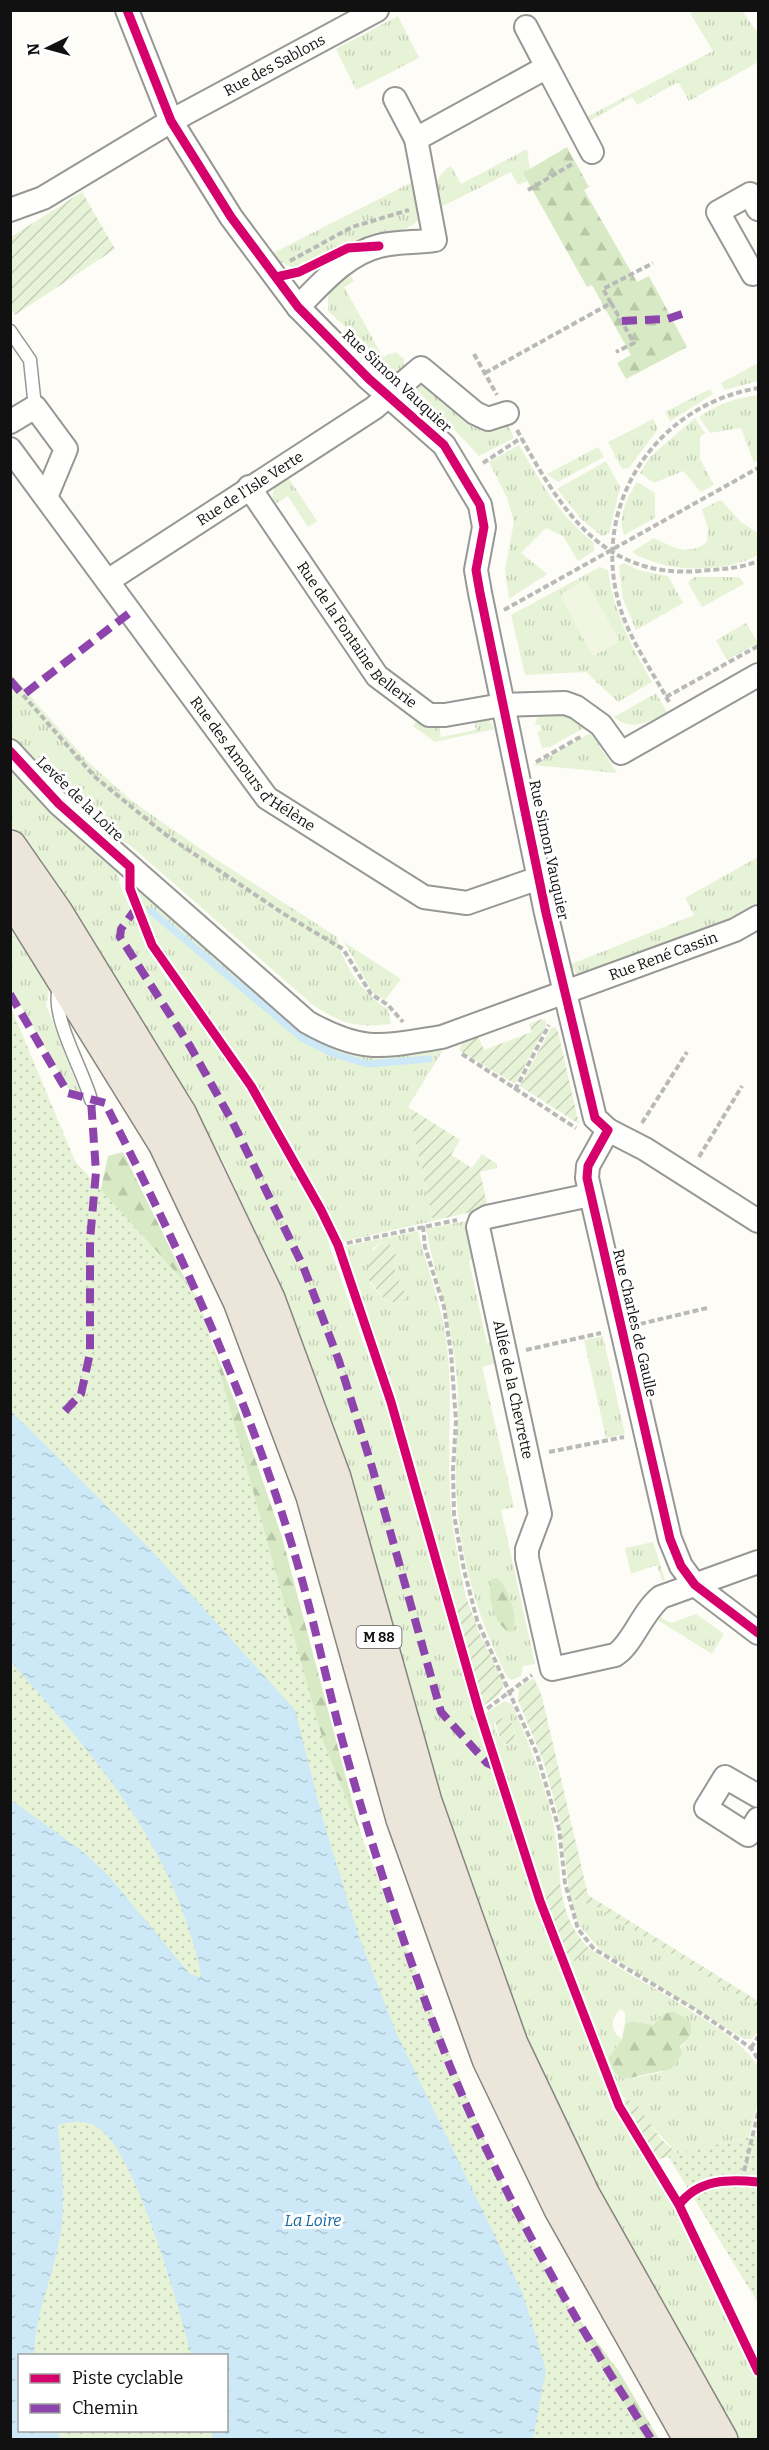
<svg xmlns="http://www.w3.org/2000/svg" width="769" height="2450" viewBox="0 0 769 2450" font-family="Bitter,serif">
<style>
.grass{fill:url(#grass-tufts);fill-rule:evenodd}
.forest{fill:url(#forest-firs)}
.park{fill:url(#park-dots);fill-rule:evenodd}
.garden{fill:url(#garden-furrows)}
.pitch{fill:#f0f6e1}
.water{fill:url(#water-ripples)}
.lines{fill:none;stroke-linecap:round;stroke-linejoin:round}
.stream{stroke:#cde8f7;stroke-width:7}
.service-casing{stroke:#979795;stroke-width:15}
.minor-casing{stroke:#979795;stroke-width:26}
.trunk-casing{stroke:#858482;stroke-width:36}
.path{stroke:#b9b9b8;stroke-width:4;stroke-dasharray:6 3;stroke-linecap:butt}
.service{stroke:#fffffe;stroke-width:12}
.minor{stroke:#fffffe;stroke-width:22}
.trunk{stroke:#ece5da;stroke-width:33}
.quiet{stroke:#8e44ad;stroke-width:8;stroke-dasharray:15 8;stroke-linecap:butt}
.cycleway-casing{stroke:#fff;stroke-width:13}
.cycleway{stroke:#d6006c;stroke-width:9}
.labels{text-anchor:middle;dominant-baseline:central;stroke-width:6;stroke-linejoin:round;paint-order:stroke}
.shield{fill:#fff;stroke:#585858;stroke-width:1.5}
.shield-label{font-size:14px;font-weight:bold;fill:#111}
.street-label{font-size:15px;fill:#111;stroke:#fff}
.water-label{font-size:16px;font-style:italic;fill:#1768a6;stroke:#fff}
</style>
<defs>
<pattern id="grass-tufts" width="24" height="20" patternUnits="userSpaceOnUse" patternTransform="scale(1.5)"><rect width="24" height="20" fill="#e7f3d7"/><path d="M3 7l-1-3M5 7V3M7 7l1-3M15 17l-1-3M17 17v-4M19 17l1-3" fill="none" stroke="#c5cfb8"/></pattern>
<pattern id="forest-firs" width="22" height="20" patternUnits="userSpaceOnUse" patternTransform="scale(1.5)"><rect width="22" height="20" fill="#d8eac5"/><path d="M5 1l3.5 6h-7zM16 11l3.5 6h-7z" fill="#b8c8a8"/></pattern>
<pattern id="park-dots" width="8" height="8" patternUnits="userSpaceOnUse" patternTransform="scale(1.5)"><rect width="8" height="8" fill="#e7f3d7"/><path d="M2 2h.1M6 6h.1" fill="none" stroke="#c5cfb8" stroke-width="1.8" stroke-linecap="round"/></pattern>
<pattern id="garden-furrows" width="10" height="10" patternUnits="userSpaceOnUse" patternTransform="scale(1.5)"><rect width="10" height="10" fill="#e7f3d7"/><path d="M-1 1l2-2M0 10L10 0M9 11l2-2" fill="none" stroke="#c5cfb8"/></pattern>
<pattern id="water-ripples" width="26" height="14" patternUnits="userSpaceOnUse" patternTransform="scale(1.5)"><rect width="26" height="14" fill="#cde8f7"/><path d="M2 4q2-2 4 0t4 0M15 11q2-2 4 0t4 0" fill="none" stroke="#afc6d3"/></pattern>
</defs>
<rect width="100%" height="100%" fill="#fdfcf7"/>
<path class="grass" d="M694,11H742L758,33V62L689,101L678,82L637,105L632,97L584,124L581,120L713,51L690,13Z
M398,16L419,58L356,90L336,49Z
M527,149L530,169L523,173L527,181L518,185L511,172L437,209C435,190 433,177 451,166L461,184Z
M416,180L420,218C406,235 383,232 364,238C340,244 320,263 296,269L280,262L273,253Z
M348,272L354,281L344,287L383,357L396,352L404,359V367L395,373L329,312C324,292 334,284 348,272Z
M758,363V381L725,390L721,383Z
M419,384H426C451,407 471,438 508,424L514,438L479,456L417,390Z
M710,389L713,394L670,421L665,412Z
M758,395V460L754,463L741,428L710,433L699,417C718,404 736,398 758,395Z
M695,418L705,433L700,437V459L714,485L701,492L683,471L654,483L640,473L650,457Z
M653,419L658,429L629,468L622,469L608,442Z
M519,445C541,483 558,514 594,543V551L578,561L563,536L546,528L521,553L547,574L509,599L505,570L514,521L507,498L489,462Z
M598,447L604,457L558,482L547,474Z
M606,461L620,487L609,534L602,536L582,520L557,489Z
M288,477L317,521L308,527L288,496L275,504C268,490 277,484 288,477Z
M637,482L655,493V518L624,535C617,516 627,498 637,482Z
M721,500L741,522L758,533V555C723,574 665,573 632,552L654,538C673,547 688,557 707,542L708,529L702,509Z
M624,563L638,570L668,576L683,603L636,630L623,599L619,566Z
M600,567L608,570C614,613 631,645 652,682L618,702L586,672L525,675L511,615Z
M694,577H739L744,584L702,607L688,583Z
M746,623L758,643L727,660L716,640Z
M10,673L89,763L132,801L208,854L337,937C342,965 364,995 388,1009L391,1024C356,1028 342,1024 313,1005L131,846L102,830L11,739Z
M656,693L667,712C649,722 632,732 614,717Z
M562,711L589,725L550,747L542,748L537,732L541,730L540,725H535L538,714Z
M473,715L487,717L495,729L435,742L413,726L419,717L438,722L441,737L476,730Z
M591,733L617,773L533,765Z
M10,765L115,864L121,888L148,947L161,970L252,1097L295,1171L325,1233L396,1436L480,1732L536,1900L612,2098L667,2190L696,2245L758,2380V2439H735L620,2239L536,2070L468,1886L428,1755L356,1495L331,1417L284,1293L223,1161L169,1063L90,937L11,825Z
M758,857V903L725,921L583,974H577L569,965L694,915L685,898Z
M135,885L302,1025L435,1045L443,1050L408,1107L433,1221L340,1242L284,1133L162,953Z
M10,925L50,982L46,1005L80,1092L69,1090L11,989Z
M344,942L401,979L385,1000L373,993Z
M471,1220L476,1259L469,1261L487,1343L494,1342L498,1363L482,1367L514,1507L501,1510L535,1664L523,1666L521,1676L512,1680L507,1677C476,1614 457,1551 456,1480C455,1447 460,1414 457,1380C453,1328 436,1280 426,1229Z
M418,1231C427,1270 443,1307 447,1347C453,1396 447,1444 450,1493C451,1528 459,1563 466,1597L452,1602L399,1412L342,1247ZM381,1242H387L396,1251L395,1273L407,1296L400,1303L386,1301L370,1283L373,1248Z
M603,1336L625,1434L606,1438L584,1340Z
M653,1542L665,1579L662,1581L657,1565L631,1574L625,1548Z
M696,1614L724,1634L712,1654L653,1617L656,1615L671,1623Z
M504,1701L512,1704C537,1761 559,1819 560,1883L541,1889L484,1714ZM510,1719L516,1737L514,1743L505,1745L497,1735L494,1723Z
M570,1898L597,1907L758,2008L757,2033L751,2039H744L600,1950L579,1925Z
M590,1949C623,1974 749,2035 758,2069C764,2090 754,2116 749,2137L678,2154L624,2097L620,2098L565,1959L575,1961ZM621,2009L625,2013V2024L632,2021L653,2025L664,2014L686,2041L662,2072L638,2077L608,2058L622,2039C610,2032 610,2017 621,2009Z"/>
<path class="forest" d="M567,147L589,187L584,190L637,282L649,276L687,347L626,379L617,363L631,355L592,285L587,287L523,173Z
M123,1152L191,1291L237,1406L282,1537L367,1857L409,1989L545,2275L618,2370L659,2439H533L100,1193L108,1156Z
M497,1578C509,1588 517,1615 514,1630L511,1632C494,1628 487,1594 491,1579Z
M673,2011L690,2021C693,2033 690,2038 680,2046L682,2054L671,2069L624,2079L615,2073L608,2058L622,2039L625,2024L632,2021L653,2025L664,2014Z"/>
<path class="park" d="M10,1005L75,1161L199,1298L324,1744L505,2190L644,2439H11ZM20,2356H226V2430H20Z
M758,2135V2303L668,2156Z"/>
<path class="garden" d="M82,192L115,249L15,315L11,308V237Z
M542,1019L546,1021V1026L515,1084L459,1050L464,1040L478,1036L484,1050L532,1032L529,1024Z
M555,1027L558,1032L579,1124L520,1086L551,1028Z
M408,1107L460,1140L451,1155L472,1168L482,1154L497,1164V1168L480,1172L488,1208L433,1221Z
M381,1242H387L396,1251L395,1273L407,1296L400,1303L386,1301L368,1279V1256Z
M466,1597L479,1632L504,1684L499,1695L483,1706H481L452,1602Z
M534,1678L542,1697L588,1895L758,2001V2008L597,1907L570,1898L560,1822L544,1763L518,1700L519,1687Z
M508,1716L513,1726L516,1741L510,1745L501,1742L495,1721Z
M560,1883C564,1909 570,1930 590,1949L575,1961L565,1959L541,1889Z
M620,2098L635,2102L661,2139L678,2154L659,2159L624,2109Z"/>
<path class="pitch" d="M582,581L586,582L619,639L617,643L595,655H592L561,597L562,593Z"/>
<path class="water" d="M11,1411L152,1551L295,1710L323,1820L359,1937L396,2032L523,2294L546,2370L533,2439H213L211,2431L226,2430V2356L191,2355C178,2305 139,2161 101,2130C88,2119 73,2121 58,2125C61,2160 66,2195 61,2230C55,2273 35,2312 34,2355L20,2356V2430L57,2431L61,2439H11V1800L81,1850L108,1875L189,1973L201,1978C200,1961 194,1946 189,1930C157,1826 82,1741 11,1662Z"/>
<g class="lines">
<path class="stream" d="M151,911L302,1038L334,1054L367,1064L429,1059"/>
<g class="service-casing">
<path id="service" d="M10,331L30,360L35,407
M60,985C48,1013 83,1069 91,1100"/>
</g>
<g class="minor-casing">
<g id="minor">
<path d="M127,10L171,121L231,217L298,307L369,379L444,445L480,505L484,527L476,570L480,593L546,913L595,1118L608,1130L588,1166L587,1178L670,1539L681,1566L695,1585L758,1633"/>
<path d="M526,27L547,67"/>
<path d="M395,99L416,139"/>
<path d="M758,209L750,194L718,212L753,274L758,271"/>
<path id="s1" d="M10,210L43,198L171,121L377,10"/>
<path d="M298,307C321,284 346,254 379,246C398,241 417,243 435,240L416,139L547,67L592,152"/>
<path d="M10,422L35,407L66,449L46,497"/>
<path id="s2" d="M10,449L267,798L424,897L467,903L539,878"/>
<path id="s3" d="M249,487L377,676L429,715H445L502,705L565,703L576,707L601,725L621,753L758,675"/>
<path id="s4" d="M109,580L374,408L421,368L475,413L488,419L507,413"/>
<path id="s5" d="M10,751L59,804L307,1022C362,1053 381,1047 442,1037L735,930L758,917"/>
<path d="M608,1130L645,1149L758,1221"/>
<path id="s6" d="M590,1195L487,1217L480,1221L478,1227L540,1514L527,1549V1558L552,1669L615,1655C632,1645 642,1612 661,1597L758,1562"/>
<path d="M758,1796L725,1777L706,1808L748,1835L758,1819"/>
</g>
</g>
<g class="trunk-casing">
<path id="trunk" d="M10,847L56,913L180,1115L268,1299L334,1478L425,1802L511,2044L583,2195L721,2440
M10,893L165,1143L240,1301L313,1496L403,1819L489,2059L561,2209L691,2440"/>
</g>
<path class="path" d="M528,190L574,163
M290,261L352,227L409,210
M611,303L634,343L616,352
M474,354L497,395
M485,373L611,303L603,289L653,263
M517,430C559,506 600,579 700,571C721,569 739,569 758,561
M483,463L521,438
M504,610L758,468
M23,695L95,777L166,835L284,914L343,949L371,994L388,1005L403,1022
M666,697L758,646
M669,702C651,669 627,636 618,600C592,501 658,405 758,388
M536,762L582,736
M462,1054L576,1128
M515,1090L549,1025
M642,1123L687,1052
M699,1157L742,1086
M423,1226L425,1247L444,1307L451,1353L456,1421L453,1470L454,1515L464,1570L477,1620L537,1754L559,1829L565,1883L578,1929L594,1949L696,2010L751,2048L758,2059
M338,1245L457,1220
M640,1324L707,1308
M526,1350L601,1333
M549,1452L624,1437
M480,1714L532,1675
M751,2048L758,2037
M742,2180L758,2113
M679,2205C698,2179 729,2179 758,2182"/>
<use href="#service" class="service"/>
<use href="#minor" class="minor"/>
<use href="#trunk" class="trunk"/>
<path class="quiet" d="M622,321L667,319L682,314
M10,680L23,695L132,611
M137,907L121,929L120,937L190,1046L232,1121L303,1266L339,1361L372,1467L441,1712L487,1763L494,1766
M10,994L68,1093L105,1103C179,1248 247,1395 294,1552C313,1615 326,1680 343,1743C373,1851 407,1957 448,2061C501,2194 574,2320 652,2440
M65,1411L81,1394L90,1353V1240L96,1172L91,1100"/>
<g class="cycleway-casing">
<path id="cycleway" d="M127,10L171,121L231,217L298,307L369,379L444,445L480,505L484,527L476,570L480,593L546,913L595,1118L608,1130L588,1166L587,1178L670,1539L681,1566L695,1585L758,1633
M276,277L299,272L348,248L379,246
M10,751L59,804L130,867V889L152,945L251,1086L321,1210L338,1245L391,1402L480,1714L540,1901L619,2106L679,2205L758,2371
M679,2205C698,2179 729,2179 758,2182"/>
</g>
<use href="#cycleway" class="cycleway"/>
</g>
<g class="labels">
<rect class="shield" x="356.5" y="1626" width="45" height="22" rx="4.5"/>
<g class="shield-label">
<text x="379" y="1637">M 88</text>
</g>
<g class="street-label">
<text stroke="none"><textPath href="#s1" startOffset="302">Rue des Sablons</textPath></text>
<text transform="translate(397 381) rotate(43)">Rue Simon Vauquier</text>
<text stroke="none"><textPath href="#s4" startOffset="168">Rue de l'Isle Verte</textPath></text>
<text stroke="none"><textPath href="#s3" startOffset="184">Rue de la Fontaine Bellerie</textPath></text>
<text stroke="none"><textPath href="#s2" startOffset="399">Rue des Amours d'Hélène</textPath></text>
<text transform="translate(80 799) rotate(44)">Levée de la Loire</text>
<text transform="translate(549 850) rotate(78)">Rue Simon Vauquier</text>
<text stroke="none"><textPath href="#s5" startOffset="778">Rue René Cassin</textPath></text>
<text transform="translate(635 1323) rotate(77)">Rue Charles de Gaulle</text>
<text stroke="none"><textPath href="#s6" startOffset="286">Allée de la Chevrette</textPath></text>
</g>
<g class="water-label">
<text x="313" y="2220">La Loire</text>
</g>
</g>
<rect width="769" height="2450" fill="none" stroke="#111111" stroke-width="24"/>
<rect x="18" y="2354" width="210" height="78" fill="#ffffff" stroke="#a0a0a0" stroke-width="1.5"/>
<rect x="30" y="2374" width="30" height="9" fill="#d6006c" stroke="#a0a0a0" stroke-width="1.5"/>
<text x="72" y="2384" font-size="18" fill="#111111">Piste cyclable</text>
<rect x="30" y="2404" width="30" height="9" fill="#8e44ad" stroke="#a0a0a0" stroke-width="1.5"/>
<text x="72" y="2414" font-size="18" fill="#111111">Chemin</text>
<g transform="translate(48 48) rotate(265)" stroke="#ffffff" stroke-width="4.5" paint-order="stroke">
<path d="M0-4.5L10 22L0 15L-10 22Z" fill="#111111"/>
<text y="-9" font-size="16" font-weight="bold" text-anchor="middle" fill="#111111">N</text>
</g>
</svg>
